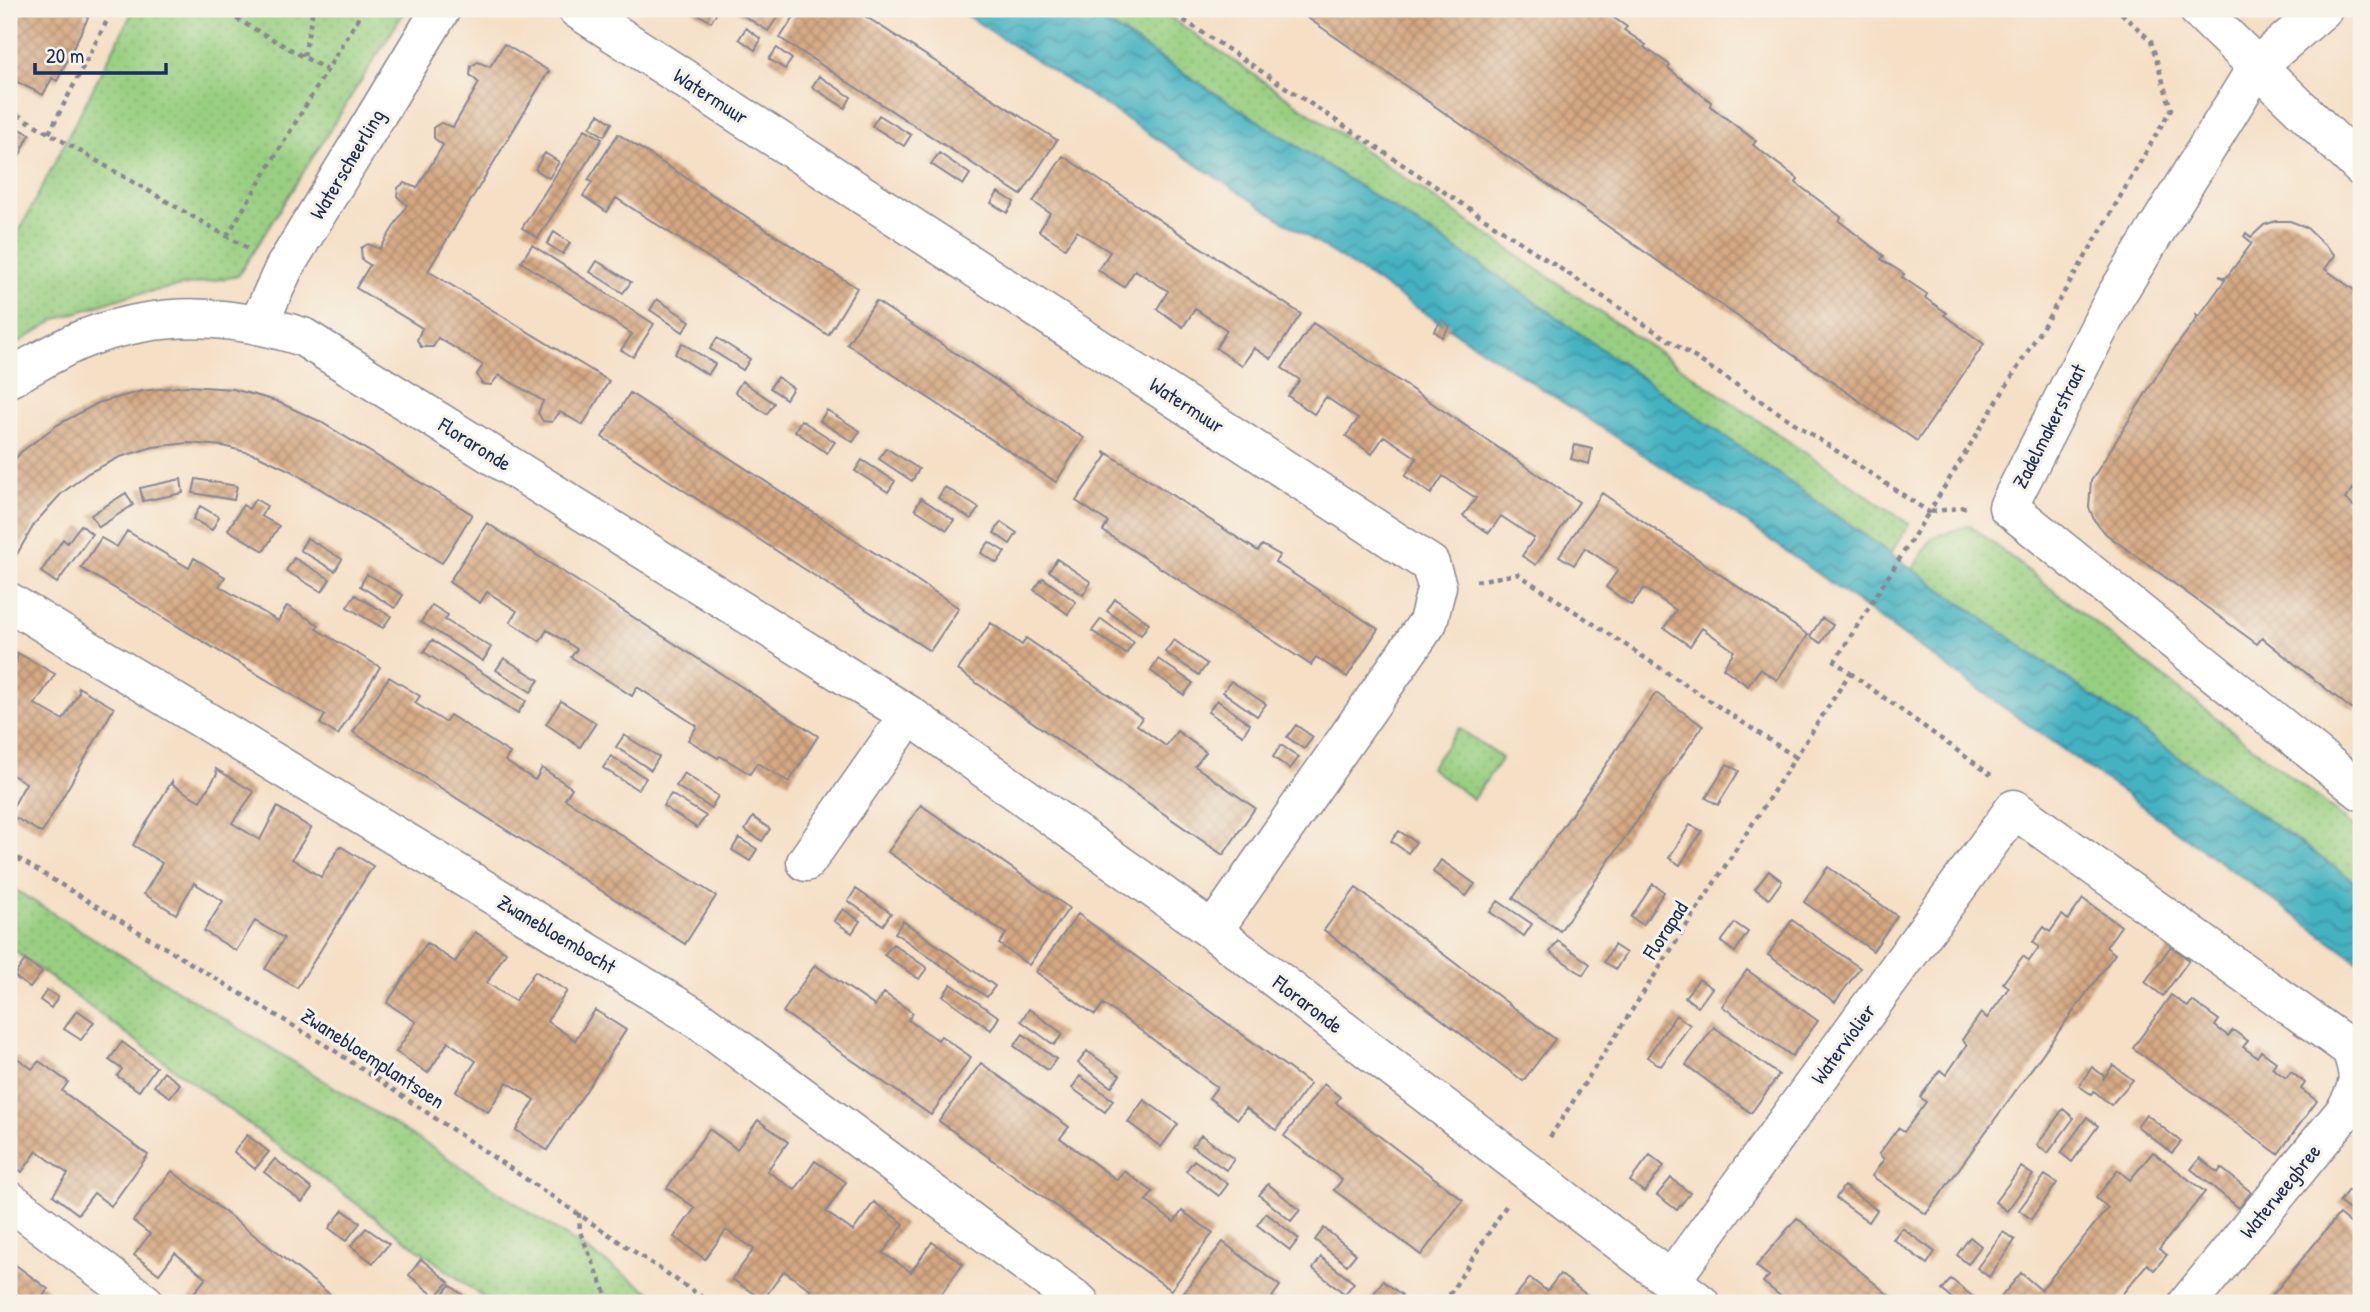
<svg xmlns="http://www.w3.org/2000/svg" width="2370" height="1312" viewBox="0 0 2370 1312" font-family="'Patrick Hand',sans-serif">
<style>
.green{fill:url(#green-dots);stroke:#5a7f70;stroke-width:2}
.water{fill:url(#water-waves);stroke:#307090;stroke-width:2}
.building{fill:url(#building-cross-hatch)}
.lines{fill:none;stroke-linecap:round;stroke-linejoin:round}
.minor-casing{stroke:#888792;stroke-width:41}
.path{stroke:#888792;stroke-width:4.5;stroke-dasharray:5 5;stroke-linecap:butt}
.minor{stroke:#fff;stroke-width:38}
.labels{text-anchor:middle;dominant-baseline:central;stroke-width:6;stroke-linejoin:round;paint-order:stroke}
.street-label{font-size:21px;fill:#1b2f5e;stroke:#f7f3e8}
</style>
<defs>
<pattern id="green-dots" width="8" height="8" patternUnits="userSpaceOnUse" patternTransform="scale(1.75)"><rect width="8" height="8" fill="#99cf81"/><path d="M2 2h.1M6 6h.1" fill="none" stroke="#83b272" stroke-width="1.8" stroke-linecap="round"/></pattern>
<pattern id="water-waves" width="16" height="10" patternUnits="userSpaceOnUse" patternTransform="scale(1.75)"><rect width="16" height="10" fill="#44b2c1"/><path d="M0 5q4-4 8 0t8 0" fill="none" stroke="#3891a0"/></pattern>
<pattern id="building-cross-hatch" width="8" height="8" patternUnits="userSpaceOnUse" patternTransform="scale(1.75)"><rect width="8" height="8" fill="#d5a982"/><path d="M0 0l8 8M0 8l8-8" fill="none" stroke="#ac8a6e"/></pattern>
</defs>
<rect width="100%" height="100%" fill="#f7f3e8"/>
<filter id="ink" filterUnits="userSpaceOnUse"><feTurbulence type="fractalNoise" baseFrequency=".0143" numOctaves="2"/><feDisplacementMap in="SourceGraphic" scale="14" xChannelSelector="R" yChannelSelector="G"/><feConvolveMatrix kernelMatrix="1 2 1 2 8 2 1 2 1" color-interpolation-filters="sRGB"/></filter>
<filter id="wash" filterUnits="userSpaceOnUse"><feTurbulence type="fractalNoise" baseFrequency=".00686" numOctaves="4" result="noise"/><feDisplacementMap in="SourceGraphic" scale="28" xChannelSelector="R" yChannelSelector="G"/><feGaussianBlur stdDeviation="1.57" result="paint"/><feColorMatrix in="noise" values="0 0 0 0 0 0 0 0 0 0 0 0 0 0 0 0 0 1.4 0 .05"/><feComposite in="paint" operator="in"/></filter>
<g filter="url(#wash)">
<rect width="100%" height="100%" fill="#f5dfc5"/>
<path class="green" d="M134,9H406L238,276L131,295L57,319L9,348V251Z
M1085,9H1158L1909,524L1890,555L1501,278Z
M1970,525L2361,832V886L1912,570L1932,538Z
M1459,728L1502,758L1473,799L1430,768Z
M9,886L431,1147L667,1303H491L9,947Z"/>
<path class="water" d="M957,9H1085L1501,278L2361,886V963L1727,509Z"/>
<g id="blocks">
<path class="building" d="M9,9H87L83,15L88,18L57,81L52,78L43,95L9,78Z
M690,9H715L718,11L711,22Z
M733,9H783L768,31Z
M799,9H854L1057,140L1021,195L780,38Z
M1295,9H1601L1627,27L1624,30L1646,45L1644,47L1670,65L1668,68L1711,102L1710,106L1756,141L1753,145L1798,179L1796,183L1841,217L1839,221L1884,256L1881,259L1904,274L1902,277L1927,294L1925,298L1947,313L1944,315L1984,344L1917,441Z
M746,28L761,39L755,50L739,39Z
M504,44L549,71L428,271L609,381L583,425L560,412L552,422L543,421L538,413L543,401L499,375L491,385L482,384L477,374L483,365L438,338L433,347H421L417,340L422,328L356,288L370,265L362,260L361,248L368,244L380,249L407,205L397,196L398,188L404,183L417,188L443,145L434,138V127L441,123L453,127L479,83L470,75L471,66L478,62L490,67Z
M777,48L792,59L785,69L769,59Z
M819,76L851,97L845,108L812,87Z
M599,114L612,123L604,136L590,127Z
M879,115L911,135L904,146L872,126Z
M9,124L30,134L9,177Z
M585,129L602,139L538,238L522,228Z
M618,134L857,288L828,335L616,198L607,212L583,196L592,182L588,180Z
M545,153L559,162L549,178L535,169Z
M939,153L970,174L963,185L931,164Z
M1063,156L1301,314L1271,359L1254,348L1242,366L1216,348L1227,330L1195,309L1183,327L1157,309L1168,291L1135,270L1124,287L1098,270L1110,252L1077,231L1065,248L1039,231L1050,213L1033,202Z
M998,192L1014,202L1007,213L991,203Z
M2276,221H2290L2306,227L2335,255L2325,269L2361,295V495L2353,489L2345,499L2361,512V700L2354,711L2262,638L2257,644L2106,534L2094,520L2089,507L2091,481L2169,356L2197,318L2196,314L2199,316L2225,280L2219,276L2226,278L2252,243L2244,236L2246,233L2251,237L2264,225Z
M554,232L570,243L563,254L547,244Z
M532,245L654,324L633,357L621,350L632,334L521,262Z
M597,261L631,282L623,293L590,272Z
M657,299L690,321L683,332L650,310Z
M876,301L1084,438L1056,482L847,344Z
M1442,320L1450,326L1442,337L1434,331Z
M1313,323L1579,502L1536,565L1522,556L1534,538L1501,516L1489,533L1476,525L1463,516L1476,498L1459,487L1443,476L1431,494L1405,476L1417,458L1384,436L1372,454L1346,436L1358,419L1326,397L1314,414L1288,396L1300,380L1282,368Z
M717,338L750,359L743,370L710,349Z
M682,343L715,364L708,375L675,354Z
M777,377L793,388L786,399L770,388Z
M742,381L774,403L767,414L735,392Z
M187,386L233,389L276,401L319,421L472,514L442,563L291,471L257,455L223,446L188,443L153,447L120,457L88,473L61,494L35,523L17,554L9,549V466L21,452L57,425L98,403L142,391Z
M630,393L959,608L930,651L602,437Z
M827,410L860,431L853,442L820,421Z
M801,420L835,442L827,453L795,431Z
M1575,445L1592,449L1589,464L1571,459Z
M886,448L919,469L912,481L879,459Z
M1104,451L1258,551L1262,545L1280,555L1275,562L1378,629L1347,677L1316,657L1311,665L1103,531L1108,522L1076,501L1107,456Z
M862,460L895,481L888,492L855,471Z
M181,479L183,493L143,501L140,488Z
M196,479L237,486L234,500L193,493Z
M945,487L979,508L971,519L938,498Z
M126,493L133,505L99,527L91,515Z
M1602,493L1808,635L1777,680L1760,669L1748,686L1723,668L1734,651L1702,628L1690,646L1664,628L1676,610L1644,588L1631,605L1606,587L1618,570L1585,548L1574,565L1559,556Z
M921,498L954,520L947,530L915,509Z
M255,499L267,506L261,516L279,526L264,551L228,530L243,505L249,509Z
M200,506L219,517L212,530L193,519Z
M1001,522L1017,533L1010,544L994,533Z
M487,523L818,736L789,782L757,763L750,774L720,756L718,758L688,740L697,726L637,687L632,696L601,676L571,657L577,649L547,630L540,641L510,622L517,611L487,592L480,603L449,582Z
M81,525L92,534L57,583L41,572L63,539L67,543Z
M127,531L189,568L194,558L225,577L219,586L278,621L287,606L319,625L316,629L380,667L338,735L320,724L325,715L81,568L101,538L117,547Z
M307,538L342,559L335,571L300,550Z
M989,542L1005,552L997,563L981,553Z
M294,558L330,579L322,592L286,571Z
M1057,559L1091,582L1083,595L1049,571Z
M367,574L403,595L395,608L360,586Z
M1043,578L1076,602L1068,614L1034,590Z
M355,595L391,616L383,628L347,607Z
M1115,599L1149,623L1141,635L1107,611Z
M432,605L448,615L445,620L491,647L483,661L421,622Z
M1822,618L1833,625L1821,643L1810,636Z
M1101,619L1134,642L1126,654L1092,631Z
M991,623L1022,645L1026,638L1142,718L1137,725L1166,746L1177,731L1206,752L1195,766L1255,808L1223,855L958,670Z
M432,640L526,701L518,713L424,652Z
M1174,640L1207,664L1199,675L1165,652Z
M16,652L55,674L35,704L63,720L79,692L78,687L114,708L42,833L9,814L26,783L9,773V671L18,656Z
M504,658L539,680L531,692L496,670Z
M1158,659L1193,683L1184,695L1151,671Z
M389,677L420,696L415,703L445,722L450,715L510,753L505,761L535,780L542,768L572,788L565,799L716,896L685,944L353,732Z
M1231,681L1266,704L1257,716L1223,692Z
M1656,693L1703,726L1560,931L1513,898Z
M1217,700L1250,724L1243,735L1208,712Z
M561,701L596,723L580,747L546,724Z
M1296,725L1313,737L1304,749L1287,737Z
M624,735L659,757L651,770L616,747Z
M1281,745L1299,757L1290,769L1273,757Z
M611,756L646,778L638,790L603,768Z
M1727,764L1739,771L1718,805L1706,798Z
M216,769L254,792L232,823L260,840L277,807L311,828L292,859L321,877L340,846L373,866L297,988L265,969L284,938L255,921L236,951L204,931L223,901L194,883L176,914L144,894L162,863L133,845L172,781L173,785L200,801L217,774Z
M684,773L718,796L711,808L676,786Z
M671,794L706,816L697,828L663,806Z
M921,805L1069,908L1029,965L999,944L1006,934L888,852Z
M753,817L770,829L762,841L745,830Z
M1690,825L1702,831L1680,865L1669,858Z
M1399,831L1416,842L1408,853L1391,841Z
M739,838L757,849L750,861L732,850Z
M1441,860L1475,884L1466,896L1433,872Z
M1828,867L1897,916L1873,951L1804,902Z
M1769,871L1782,881L1769,899L1755,889Z
M1653,884L1664,892L1643,925L1631,917Z
M1356,888L1555,1039L1523,1081L1324,930Z
M856,889L891,913L883,925L848,901Z
M2083,899L2121,926L2106,947L2115,954L1926,1214L1872,1176L1884,1159L1879,1154L1898,1128L1904,1132L1926,1102L1920,1097L1940,1070L1946,1075L1967,1045L1962,1040L1981,1013L1987,1018L1999,1002L2009,987L2003,983L2023,956L2029,961L2039,947L2033,942L2044,927L2050,932L2062,915L2068,920Z
M1498,901L1532,924L1524,936L1490,912Z
M843,909L860,921L852,933L834,921Z
M1078,914L1310,1084L1276,1130L1246,1108L1238,1119L1209,1098L1217,1087L1132,1024L1103,1004L1095,1015L1036,972Z
M1792,920L1860,968L1835,1002L1768,955Z
M903,921L995,986L987,997L895,933Z
M1735,923L1748,932L1735,952L1721,942Z
M475,932L506,952L487,983L515,1001L535,971L567,991L547,1021L575,1040L595,1010L626,1030L547,1150L516,1130L535,1100L507,1082L488,1112L456,1091L476,1061L448,1042L428,1073L396,1052L416,1022L387,1003L427,943L455,962Z
M1558,941L1590,964L1583,975L1550,952Z
M893,944L927,968L919,979L884,955Z
M1614,945L1626,953L1616,969L1604,962Z
M2171,946L2189,960L2163,996L2145,982Z
M25,960L42,972L30,988L14,976Z
M815,965L875,1006L884,993L913,1013L908,1020L938,1040L941,1036L971,1057L931,1115L783,1012Z
M1747,970L1818,1021L1792,1056L1722,1006Z
M1699,979L1712,988L1698,1007L1685,997Z
M951,984L999,1017L991,1030L943,996Z
M47,990L58,997L51,1008L40,1000Z
M2171,995L2188,1007L2192,1001L2219,1020L2215,1026L2228,1036L2233,1030L2248,1041L2243,1047L2257,1057L2261,1051L2276,1062L2272,1068L2286,1078L2291,1072L2305,1083L2301,1089L2317,1101L2278,1154L2133,1048Z
M1029,1009L1063,1034L1054,1045L1021,1021Z
M77,1010L94,1022L81,1040L64,1029Z
M1676,1015L1690,1025L1661,1066L1647,1057Z
M1714,1027L1779,1075L1751,1113L1686,1065Z
M1023,1034L1056,1059L1048,1070L1014,1046Z
M122,1042L156,1067L139,1091L117,1076L122,1069L109,1060Z
M1087,1051L1120,1075L1111,1087L1078,1063Z
M9,1052L32,1069L39,1061L68,1082L62,1091L148,1155L111,1206L94,1193L78,1214L53,1195L68,1174L37,1151L22,1172L9,1162L11,1132Z
M981,1063L1069,1127L1060,1138L1117,1180L1124,1171L1153,1192L1146,1201L1174,1222L1182,1211L1213,1233L1171,1290L939,1121Z
M2113,1065L2133,1080L2111,1105L2094,1091L2091,1094L2079,1086L2092,1067L2104,1076L2103,1080Z
M164,1072L180,1084L170,1097L154,1086Z
M1080,1076L1113,1100L1105,1112L1072,1088Z
M1324,1084L1340,1097L1336,1103L1463,1200L1421,1255L1334,1190L1342,1180L1284,1136Z
M1144,1100L1178,1124L1161,1147L1128,1122Z
M2063,1109L2074,1118L2048,1153L2037,1145Z
M2146,1114L2181,1142L2172,1153L2137,1126Z
M2087,1117L2098,1126L2072,1162L2061,1153Z
M758,1120L788,1142L767,1171L795,1190L815,1161L846,1182L826,1212L853,1231L874,1202L904,1224L883,1253L911,1272L932,1242L963,1264L935,1303H802L811,1290L784,1271L763,1300L732,1279L754,1249L726,1230L705,1259L674,1237L695,1208L667,1188L687,1160L709,1129L737,1149Z
M247,1135L269,1152L255,1169L234,1152Z
M1201,1135L1234,1159L1226,1170L1192,1146Z
M2153,1152L2205,1192L2159,1249L2167,1255L2154,1270L2147,1264L2115,1303H1996L2021,1273L2041,1290L2108,1208L2096,1198L2118,1170L2130,1180Z
M1650,1155L1664,1166L1644,1192L1630,1181Z
M2200,1158L2218,1173L2221,1168L2251,1192L2239,1208L2191,1169Z
M275,1159L312,1189L302,1202L264,1172Z
M1194,1160L1228,1184L1219,1196L1186,1171Z
M2021,1167L2033,1175L2007,1211L1995,1202Z
M172,1171L313,1281L341,1303H238L231,1297L227,1303H196L189,1299L206,1278L175,1253L159,1274L134,1255L150,1234L133,1221Z
M2045,1175L2057,1183L2031,1219L2019,1210Z
M1671,1178L1690,1193L1677,1210L1657,1195Z
M1268,1184L1300,1210L1291,1221L1259,1195Z
M1844,1186L1877,1210L1869,1222L1836,1198Z
M2348,1190L2361,1201V1211L2357,1216L2339,1202Z
M343,1210L360,1223L346,1241L329,1228Z
M1266,1213L1299,1239L1290,1250L1257,1225Z
M2339,1214L2361,1232V1290L2351,1303H2266Z
M1797,1218L1853,1265L1898,1303H1789L1763,1282L1769,1276L1756,1266Z
M366,1228L389,1244L373,1263L351,1246Z
M1324,1228L1356,1254L1347,1265L1315,1240Z
M1902,1228L1935,1252L1927,1264L1893,1239Z
M2003,1232L2015,1240L1989,1277L1977,1268Z
M1970,1237L1981,1246L1968,1264L1957,1255Z
M1223,1242L1280,1286L1272,1297L1280,1303H1188L1180,1297Z
M1321,1257L1354,1283L1345,1294L1313,1269Z
M421,1259L449,1282L436,1297L409,1275Z
M9,1260L48,1289L38,1303H9Z
M1560,1274L1597,1303H1510L1530,1278L1547,1291Z
M1951,1279L1967,1292L1981,1303H1958L1942,1290Z
M1383,1281L1402,1295L1395,1303H1367Z
M450,1285L473,1303H436Z"/>
</g>
</g>
<g filter="url(#ink)">
<use href="#blocks" fill-opacity="0" stroke="#888792" stroke-width="2"/>
<g class="lines">
<g class="minor-casing">
<path id="minor" d="M577,9L1430,564L1437,586L1428,622L1213,931
M2198,9L2361,167
M2323,9L2258,65L2115,297L2008,507L2361,791
M259,323L284,268L441,9
M9,378C34,365 59,348 86,338C161,311 228,313 303,337L909,715L1213,931L1700,1303
M9,602L698,1019L1080,1303
M806,862L909,715
M9,1200L145,1303
M1672,1279L2014,809L2351,1049C2361,1077 2360,1085 2345,1111L2188,1303"/>
</g>
<path class="path" d="M219,9L327,70
M1167,9L1929,512L2080,266L2171,109L2151,41L2117,9
M304,56L313,9
M9,110L247,248
M49,133L113,9
M227,236L364,9
M1476,581L1518,574L1795,757
M1850,673L1991,775
M9,853L335,1051L711,1303
M1550,1137L1850,673L1835,661L1929,512L1966,507
M579,1213L580,1232L610,1303
M1444,1303L1506,1206"/>
<use href="#minor" class="minor"/>
</g>
</g>
<g class="labels">
<g class="street-label">
<text transform="translate(711 96) rotate(33)">Watermuur</text>
<text transform="translate(347 164) rotate(-59)">Waterscheerling</text>
<text transform="translate(1187 405) rotate(33)">Watermuur</text>
<text transform="translate(2049 426) rotate(-63)">Zadelmakerstraat</text>
<text transform="translate(475 444) rotate(32)">Floraronde</text>
<text transform="translate(1665 930) rotate(-57)">Florapad</text>
<text transform="translate(557 934) rotate(31)">Zwanebloembocht</text>
<text transform="translate(1308 1004) rotate(37)">Floraronde</text>
<text transform="translate(1843 1044) rotate(-54)">Waterviolier</text>
<text transform="translate(373 1058) rotate(33)">Zwanebloemplantsoen</text>
<text transform="translate(2280 1191) rotate(-51)">Waterweegbree</text>
</g>
</g>
<rect width="2370" height="1312" fill="none" stroke="#f7f3e8" stroke-width="35"/>
<path d="M35 63v10h131v-10" fill="none" stroke="#1b2f5e" stroke-width="3.5"/>
<text x="46" y="63" font-size="21" fill="#1b2f5e" stroke="#f7f3e8" stroke-width="5" paint-order="stroke">20 m</text>
</svg>
